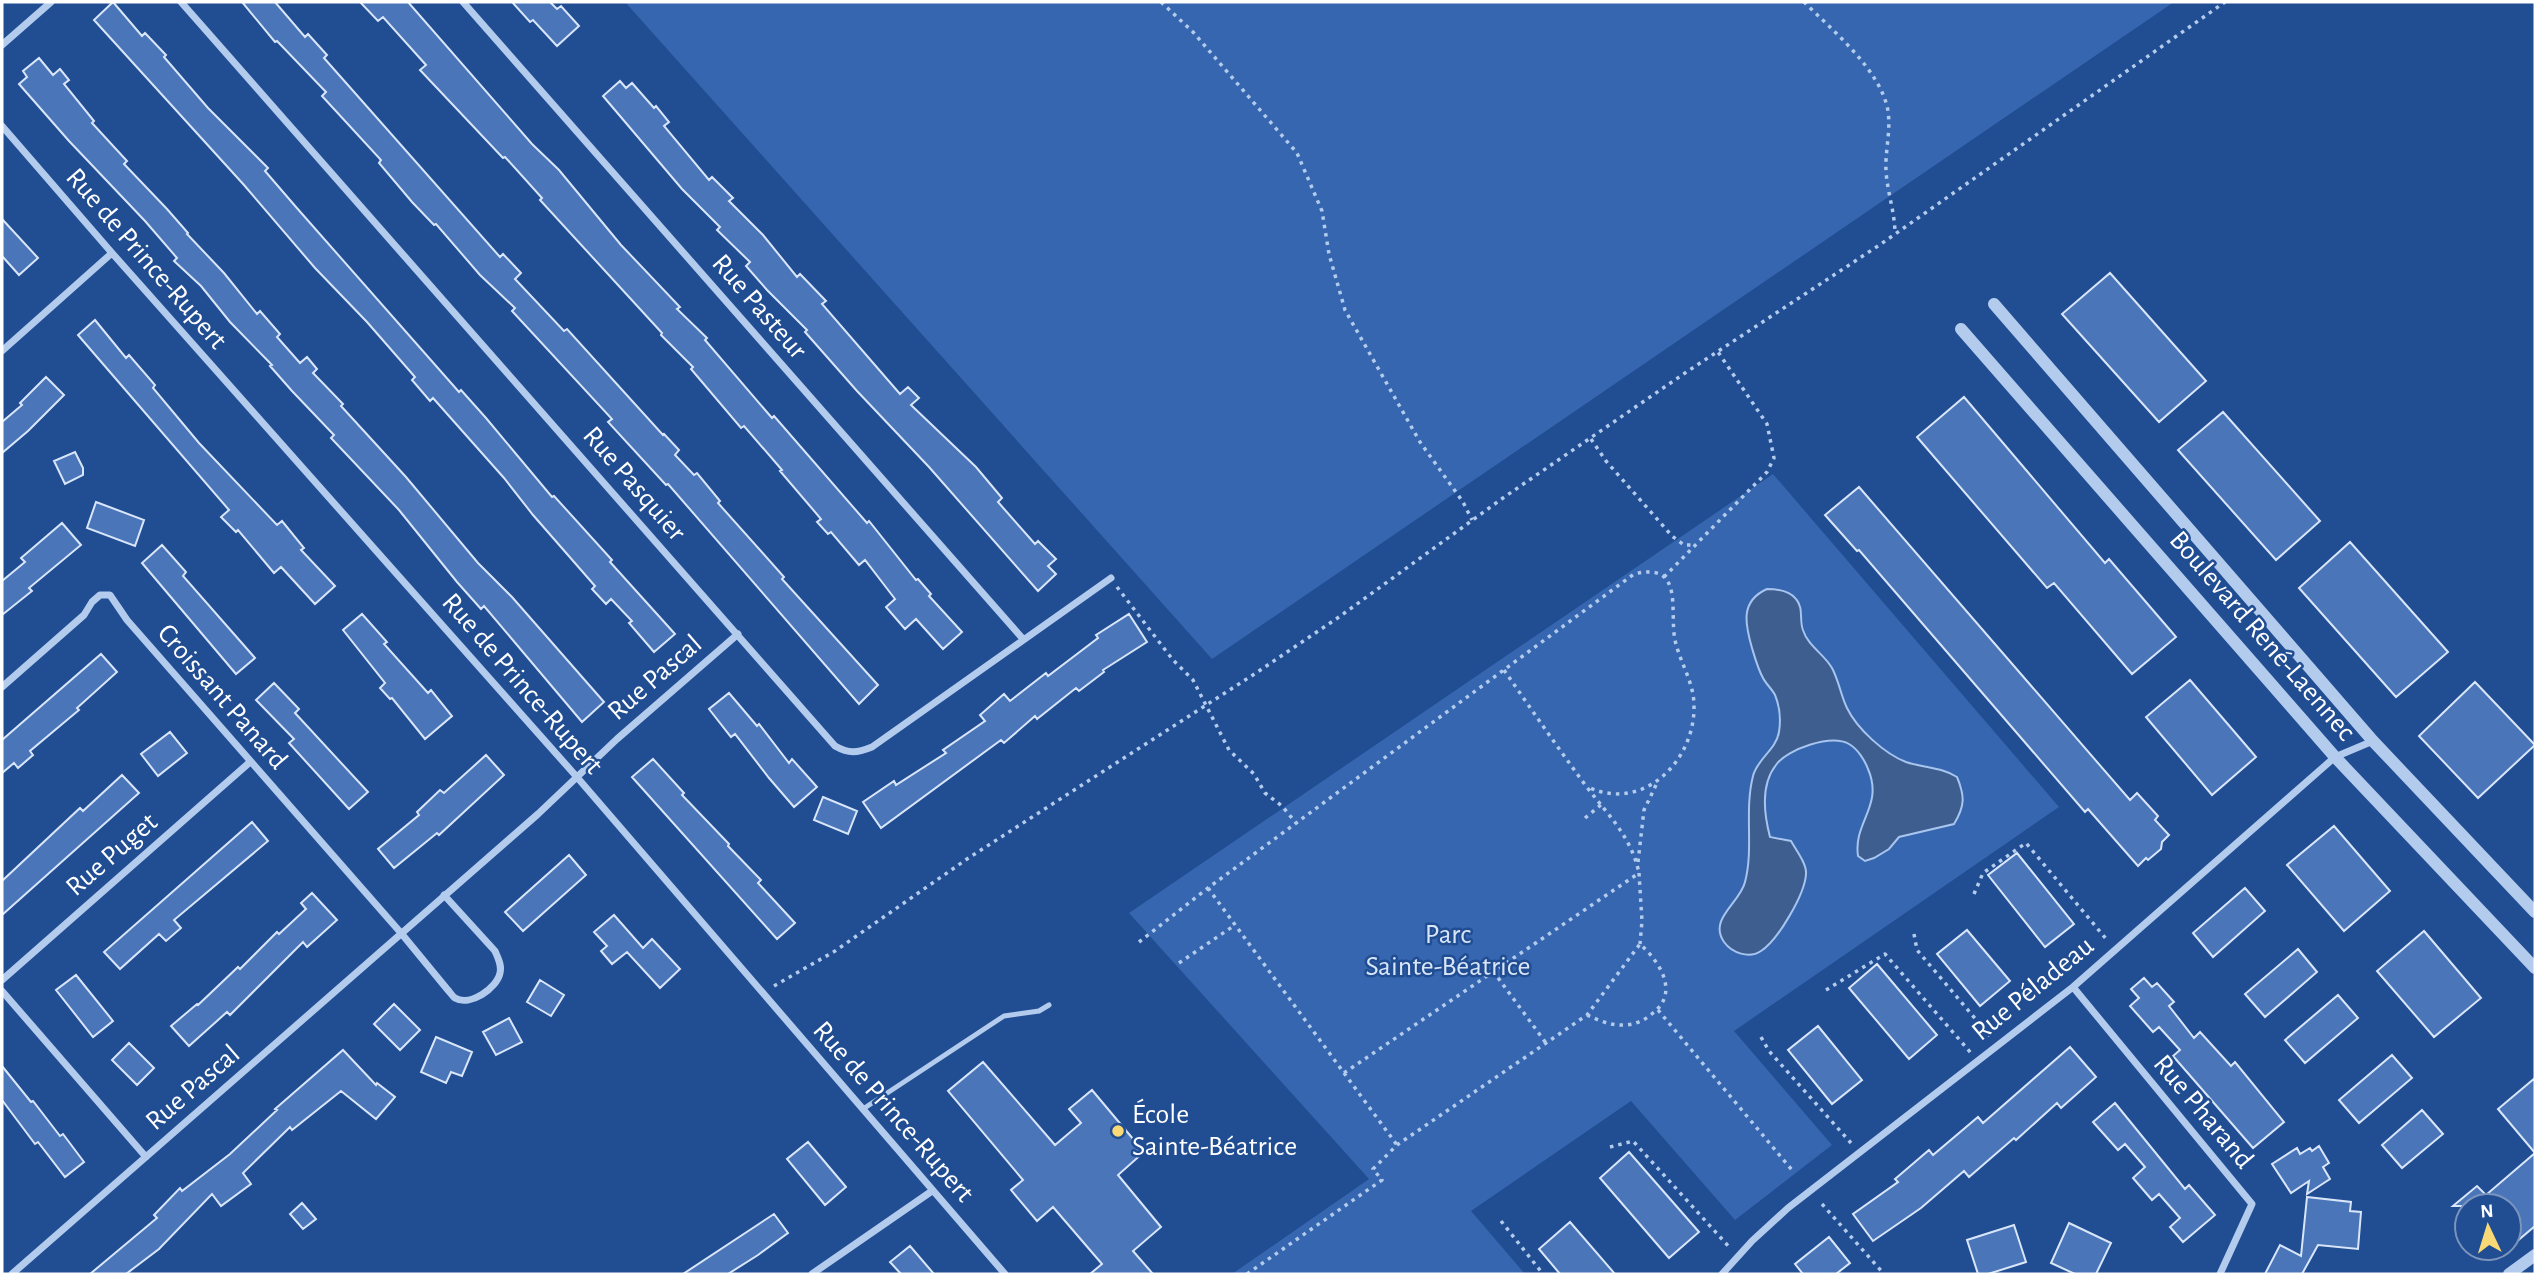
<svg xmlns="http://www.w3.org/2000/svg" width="2537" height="1276" viewBox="0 0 2537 1276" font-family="'Alegreya Sans',sans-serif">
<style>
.green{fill:#3566af;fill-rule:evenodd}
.water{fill:#3f5e90;stroke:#a7c5ee;stroke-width:2}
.building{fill:#4a76b9;stroke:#d9e6f9;stroke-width:2}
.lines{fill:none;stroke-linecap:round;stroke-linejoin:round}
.path{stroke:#b3cbed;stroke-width:3.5;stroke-dasharray:3.5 5;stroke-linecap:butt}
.service{stroke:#b3cbed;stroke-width:5}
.minor{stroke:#b3cbed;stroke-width:7}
.tertiary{stroke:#b3cbed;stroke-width:12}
.poi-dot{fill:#f9d975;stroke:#214d92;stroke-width:2.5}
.labels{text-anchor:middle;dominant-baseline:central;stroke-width:5;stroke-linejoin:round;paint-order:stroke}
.street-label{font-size:28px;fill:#fff;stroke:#214d92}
.park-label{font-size:28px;fill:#d9e6f9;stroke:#214d92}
.poi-label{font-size:28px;fill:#fff;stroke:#214d92;text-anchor:start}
</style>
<rect width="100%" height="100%" fill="#214d92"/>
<path class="green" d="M625,2H2174L1212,659Z
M1773,474L2059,807L1734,1031L1832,1145L1735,1220L1631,1101L1471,1211L1525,1274H1232L1369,1179L1129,913ZM1801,609C1804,649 1816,640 1832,669C1839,681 1841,696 1848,709C1857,728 1876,745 1893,756C1917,771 1950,760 1963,789L1937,829L1899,837L1889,849L1860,828C1875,806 1877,780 1862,758C1858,752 1852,745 1846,743C1832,739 1817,742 1804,747C1761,763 1760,798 1770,837L1791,841L1807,872L1803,891L1772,941L1724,914C1729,908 1735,903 1739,898C1758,869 1742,809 1753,775C1762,747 1783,750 1780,712C1778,697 1767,687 1761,674C1755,659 1751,643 1746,627Z"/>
<path class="water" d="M1767,589C1777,589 1789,590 1796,599C1804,608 1799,620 1803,630C1808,646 1824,654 1832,668C1839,681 1841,696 1847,708C1857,729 1885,754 1906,762C1924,768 1941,767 1957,777C1965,796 1965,806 1954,824L1899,837L1889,849L1874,858L1865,861L1858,856C1853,822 1884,806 1868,769C1865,761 1858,749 1849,744C1831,734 1787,749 1776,765C1760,785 1764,814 1770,837L1791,841C1796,850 1807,864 1806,874C1805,894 1778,940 1761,951C1749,959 1732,953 1724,942C1708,919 1740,903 1745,882C1754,848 1744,811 1753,776C1757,759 1776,750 1779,732C1781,719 1780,707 1775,695C1772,689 1766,684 1763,678C1758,669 1755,658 1752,648C1745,624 1740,601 1767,589Z"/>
<path class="building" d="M113,2L142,36L145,33L166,55L164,57L208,108L268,168L265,171L296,207L459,392L461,390L486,418L552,497L554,496L612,560L610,562L675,634L654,652L629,623L632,621L611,599L606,604L592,589L595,586L533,515L504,478L433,398L430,401L412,380L415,377L367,322L315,268L244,185L94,20Z
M242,2H275L305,37L308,34L327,55L324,58L500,257L503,254L521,273L515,279L564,331L567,329L663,435L664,434L679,450L675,455L694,475L697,473L720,501L718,503L784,577L782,579L878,685L859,704L668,484L666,485L608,422L612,419L512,311L515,308L480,275L436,224L434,225L412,202L379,163L381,160L322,96L326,92L277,41L275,42Z
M360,2H408L532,144L559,170L621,245L680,307L677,309L707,338L705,340L772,418L774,416L867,523L869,521L916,580L918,579L931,594L929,596L962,632L943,649L916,619L905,629L886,607L895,599L865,560L859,565L831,532L828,534L817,522L821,519L780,471L782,470L744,426L741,428L691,369L693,367L661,335L662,333L540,200L542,198L505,157L503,158L420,70L426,65L383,17L378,21Z
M512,2H550L557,9L561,6L579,26L557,46L533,20L530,22Z
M39,58L53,75L60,69L69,80L64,84L94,121L92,123L127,161L124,164L167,209L188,233L187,234L224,273L257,314L260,311L280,334L277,337L300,363L307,357L317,369L313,373L343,404L341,406L406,477L478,563L512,597L604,702L582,722L484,606L481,609L457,582L399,510L331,438L334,435L292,391L270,366L272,365L230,322L201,286L174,261L177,258L145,221L69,141L19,84L27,77L23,71Z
M620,81L626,88L632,83L654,108L656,106L669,122L664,126L709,180L712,177L733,198L729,201L763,235L797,277L800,274L826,301L822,304L900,394L908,387L919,398L911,405L976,467L1002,498L998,502L1035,544L1038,541L1056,559L1048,566L1056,574L1038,591L929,467L857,391L805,332L807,330L767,290L746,266L750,262L717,230L720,227L682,189L603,96Z
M2,219L38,258L19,275L2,256Z
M2110,273L2206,381L2159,422L2062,314Z
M95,320L126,358L129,355L155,385L153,388L199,443L277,525L282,521L304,548L301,550L335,586L315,604L281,567L274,573L238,530L236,532L221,517L229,510L78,335Z
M46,377L64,395L28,431L2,453V422L22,405L20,403Z
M1964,397L2105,563L2109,559L2176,637L2132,674L2054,583L2047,588L1917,437Z
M2223,412L2320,521L2276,560L2178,450Z
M75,452L83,468V475L65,484L54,461Z
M1859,487L2130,800L2137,793L2158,816L2155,820L2169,835L2162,842L2161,849L2148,860L2146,858L2138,866L2088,809L2085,812L1859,550L1857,551L1825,515Z
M96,502L144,520L135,546L87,528Z
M62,523L81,545L29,588L32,591L2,615V581L25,562L21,558Z
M2350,542L2448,652L2396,697L2299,588Z
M162,545L186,572L183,576L255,658L236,674L142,563Z
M362,614L387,642L384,644L428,693L431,690L452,716L425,739L392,698L390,699L380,688L385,683L343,630Z
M1129,614L1147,642L1103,670L1104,672L1079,691L1076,688L1037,719L1035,716L1004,743L1001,740L881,828L863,802L894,781L896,785L946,753L943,750L985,721L980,715L1004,694L1010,701L1046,673L1048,676L1098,638L1096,635Z
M101,654L117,672L77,708L79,710L30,751L33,755L18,768L14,763L2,773V740Z
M2190,680L2256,757L2212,795L2146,717Z
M2475,682L2535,745L2478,798L2419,736Z
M274,683L299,709L295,713L368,792L349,809L289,743L294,739L256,700Z
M729,693L757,726L759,724L789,763L792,759L817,787L794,807L769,778L735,734L731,737L709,709Z
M170,732L187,753L158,776L141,754Z
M486,755L504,775L439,835L437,833L394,868L378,849L419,815L417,812L440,790L444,793Z
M653,759L684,793L682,795L729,844L728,846L761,880L758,883L795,923L777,939L632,777Z
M122,775L139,793L2,915V881L80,808L83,811Z
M823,797L857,811L848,834L814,820Z
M252,822L268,841L174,920L181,928L166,941L159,934L120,969L104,952Z
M2334,826L2390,891L2344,931L2287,865Z
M2017,853L2074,924L2045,947L1988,875Z
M569,855L586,875L523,931L505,912Z
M2245,888L2265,911L2213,957L2193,933Z
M312,893L337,920L307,947L303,942L230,1015L227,1012L189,1046L171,1026L197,1004L198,1005L238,967L240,969L277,932L279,934L306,909L301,903Z
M614,915L643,948L652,939L680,969L660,988L627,952L612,964L601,951L607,946L594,932Z
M1967,930L2010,981L1980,1006L1937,954Z
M2424,931L2481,998L2434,1037L2377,971Z
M2298,949L2317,972L2265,1017L2245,994Z
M1877,964L1937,1035L1909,1059L1849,988Z
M76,975L113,1021L93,1037L56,990Z
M2144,978L2152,987L2157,983L2174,1002L2169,1006L2194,1038L2200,1032L2231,1066L2235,1062L2284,1122L2253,1148L2173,1056L2180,1050L2159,1027L2153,1032L2130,1006L2139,998L2131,989Z
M540,980L564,995L551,1016L527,1002Z
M2338,995L2358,1018L2305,1063L2285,1040Z
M394,1004L420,1030L400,1050L374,1024Z
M509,1018L522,1042L496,1055L483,1032Z
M1818,1026L1862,1080L1832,1104L1788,1050Z
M436,1037L472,1052L462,1076L451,1072L446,1083L421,1072Z
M129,1043L154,1068L137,1085L112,1060Z
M2070,1047L2096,1077L2061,1108L2057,1103L2016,1140L2014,1138L1969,1177L1964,1171L1921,1208L1873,1241L1853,1214L1898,1182L1895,1179L1929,1150L1933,1155L1978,1117L1983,1123Z
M343,1050L376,1085L377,1083L395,1097L376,1119L341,1091L292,1130L290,1127L243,1173L251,1184L221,1206L212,1194L159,1249L126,1274H90L157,1218L154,1215L180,1188L182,1191L230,1154L277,1110L275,1109Z
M2392,1055L2412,1078L2359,1123L2339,1100Z
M983,1062L1055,1145L1081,1123L1069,1109L1092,1090L1144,1152L1118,1175L1161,1227L1133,1251L1153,1274H1090L1102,1264L1053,1207L1037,1221L1011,1190L1023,1180L948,1091Z
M2,1066L31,1102L33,1101L60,1136L63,1134L84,1162L65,1177L38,1142L35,1144L2,1100Z
M2535,1078V1153L2498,1109Z
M2115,1103L2185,1189L2189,1185L2215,1215L2183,1242L2170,1227L2180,1218L2159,1194L2152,1200L2133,1178L2145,1167L2125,1144L2118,1150L2093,1122Z
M2422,1110L2443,1134L2402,1168L2382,1145Z
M808,1142L846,1187L825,1205L787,1159Z
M2319,1146L2329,1163L2323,1167L2330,1179L2307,1194L2309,1181L2291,1193L2272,1164L2297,1148L2300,1154L2310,1148L2312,1151Z
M1629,1152L1699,1232L1669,1258L1600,1178Z
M2535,1153V1226L2509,1248V1206H2453L2477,1186L2486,1195Z
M2307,1197L2351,1202L2350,1211L2361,1212L2358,1249L2318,1245L2302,1274H2265L2280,1245L2301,1256Z
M302,1203L316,1219L303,1229L290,1214Z
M774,1214L788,1233L758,1255L728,1274H683Z
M1570,1222L1615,1274H1560L1539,1249Z
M2069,1223L2111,1243L2096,1274H2075L2051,1263Z
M2014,1225L2026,1262L1988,1274H1978L1967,1240Z
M1829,1237L1850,1263L1836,1274H1803L1795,1264Z
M910,1246L934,1274H901L890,1262Z"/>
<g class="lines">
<path class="path" d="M1161,2L1193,32L1297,153L1322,211L1329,254L1345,310L1420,442L1463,502L1472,520
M1804,2C1832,30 1881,70 1888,111C1891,131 1885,151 1886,170C1887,192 1895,212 1895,234
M1591,439L1606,461L1672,536L1684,545H1694
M1664,577L1767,472L1774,458L1767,424L1718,352
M1117,587L1173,660L1193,680L1229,750L1254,774L1265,793L1282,806L1296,823
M1504,670C1531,709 1558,748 1586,786C1608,815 1631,836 1639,873
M1585,818L1602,804
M1638,862L1644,810L1656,785
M1639,873L1642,921L1640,944
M1208,888L1397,1145
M1974,894L1983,873L2026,843L2107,940
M1914,934L1917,950L1990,1036
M1139,942L1208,888L1634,574C1685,561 1669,611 1675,640C1680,663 1694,682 1694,706C1695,761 1643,813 1588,787
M1179,963L1235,925
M1493,971L1546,1043
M774,986L835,951L967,859L1256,673L1339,617L1503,498L1685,373L1881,244L2225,2
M1826,990L1885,954L1971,1053
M1658,1010L1792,1170
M1761,1037L1769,1051L1851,1143
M1344,1073L1639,873
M1610,1147L1633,1141L1731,1249
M1822,1204L1884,1274
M1501,1221L1543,1274
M1247,1274L1382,1180L1373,1169L1397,1145L1587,1015L1640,944C1659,961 1680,992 1653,1013C1645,1020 1635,1025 1624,1025C1611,1026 1598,1020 1587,1015"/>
<path class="service" d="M863,1109L1004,1016L1039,1011L1049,1005"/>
<path class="minor" d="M181,2L835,746C849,754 857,753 872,747L1111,578
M463,2L1023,639
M2,45L51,2
M2,126L112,253L576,776L1005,1274
M2,351L112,253
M2,687L84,615L92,602L100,595H110L127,620L401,933L447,989C450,992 452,996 455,998C470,1007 497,988 500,973C502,965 498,958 495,951L444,895
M2,980L250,762
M2073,987L2252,1204L2220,1274
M2,991L146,1157
M12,1274L538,814L617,739L738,634
M812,1274L932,1191
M1722,1274L1752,1241L1788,1208L2073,987L2335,757L2373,741"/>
<path class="tertiary" d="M1994,304L2373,741L2535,912
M1961,329L2335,757L2535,968
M2509,1274L2535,1255"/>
</g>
<circle class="poi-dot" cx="1118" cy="1131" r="7"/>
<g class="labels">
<g class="street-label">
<text transform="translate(146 259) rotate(49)">Rue de Prince-Rupert</text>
<text transform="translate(759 307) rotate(49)">Rue Pasteur</text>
<text transform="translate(634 484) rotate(49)">Rue Pasquier</text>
<text transform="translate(2262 636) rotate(49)">Boulevard René-Laennec</text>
<text transform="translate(655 678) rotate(-41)">Rue Pascal</text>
<text transform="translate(522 684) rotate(49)">Rue de Prince-Rupert</text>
<text transform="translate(222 697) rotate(49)">Croissant Panard</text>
<text transform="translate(112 855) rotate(-41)">Rue Puget</text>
<text transform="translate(2033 989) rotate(-39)">Rue Péladeau</text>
<text transform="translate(193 1088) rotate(-41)">Rue Pascal</text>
<text transform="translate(893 1112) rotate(49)">Rue de Prince-Rupert</text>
<text transform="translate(2203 1112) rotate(50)">Rue Pharand</text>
</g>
<g class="park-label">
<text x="1448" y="935">Parc<tspan x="1448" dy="32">Sainte-Béatrice</tspan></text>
</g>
<g class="poi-label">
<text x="1132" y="1115">École<tspan x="1132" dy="32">Sainte-Béatrice</tspan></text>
</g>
</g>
<rect width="2537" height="1276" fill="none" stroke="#ffffff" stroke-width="7"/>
<g transform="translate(2488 1227) rotate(356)"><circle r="33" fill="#214d92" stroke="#7a94be" stroke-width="2"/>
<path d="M0-5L12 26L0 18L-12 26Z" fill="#f9d975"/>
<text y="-10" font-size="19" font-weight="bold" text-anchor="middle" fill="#ffffff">N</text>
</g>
</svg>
